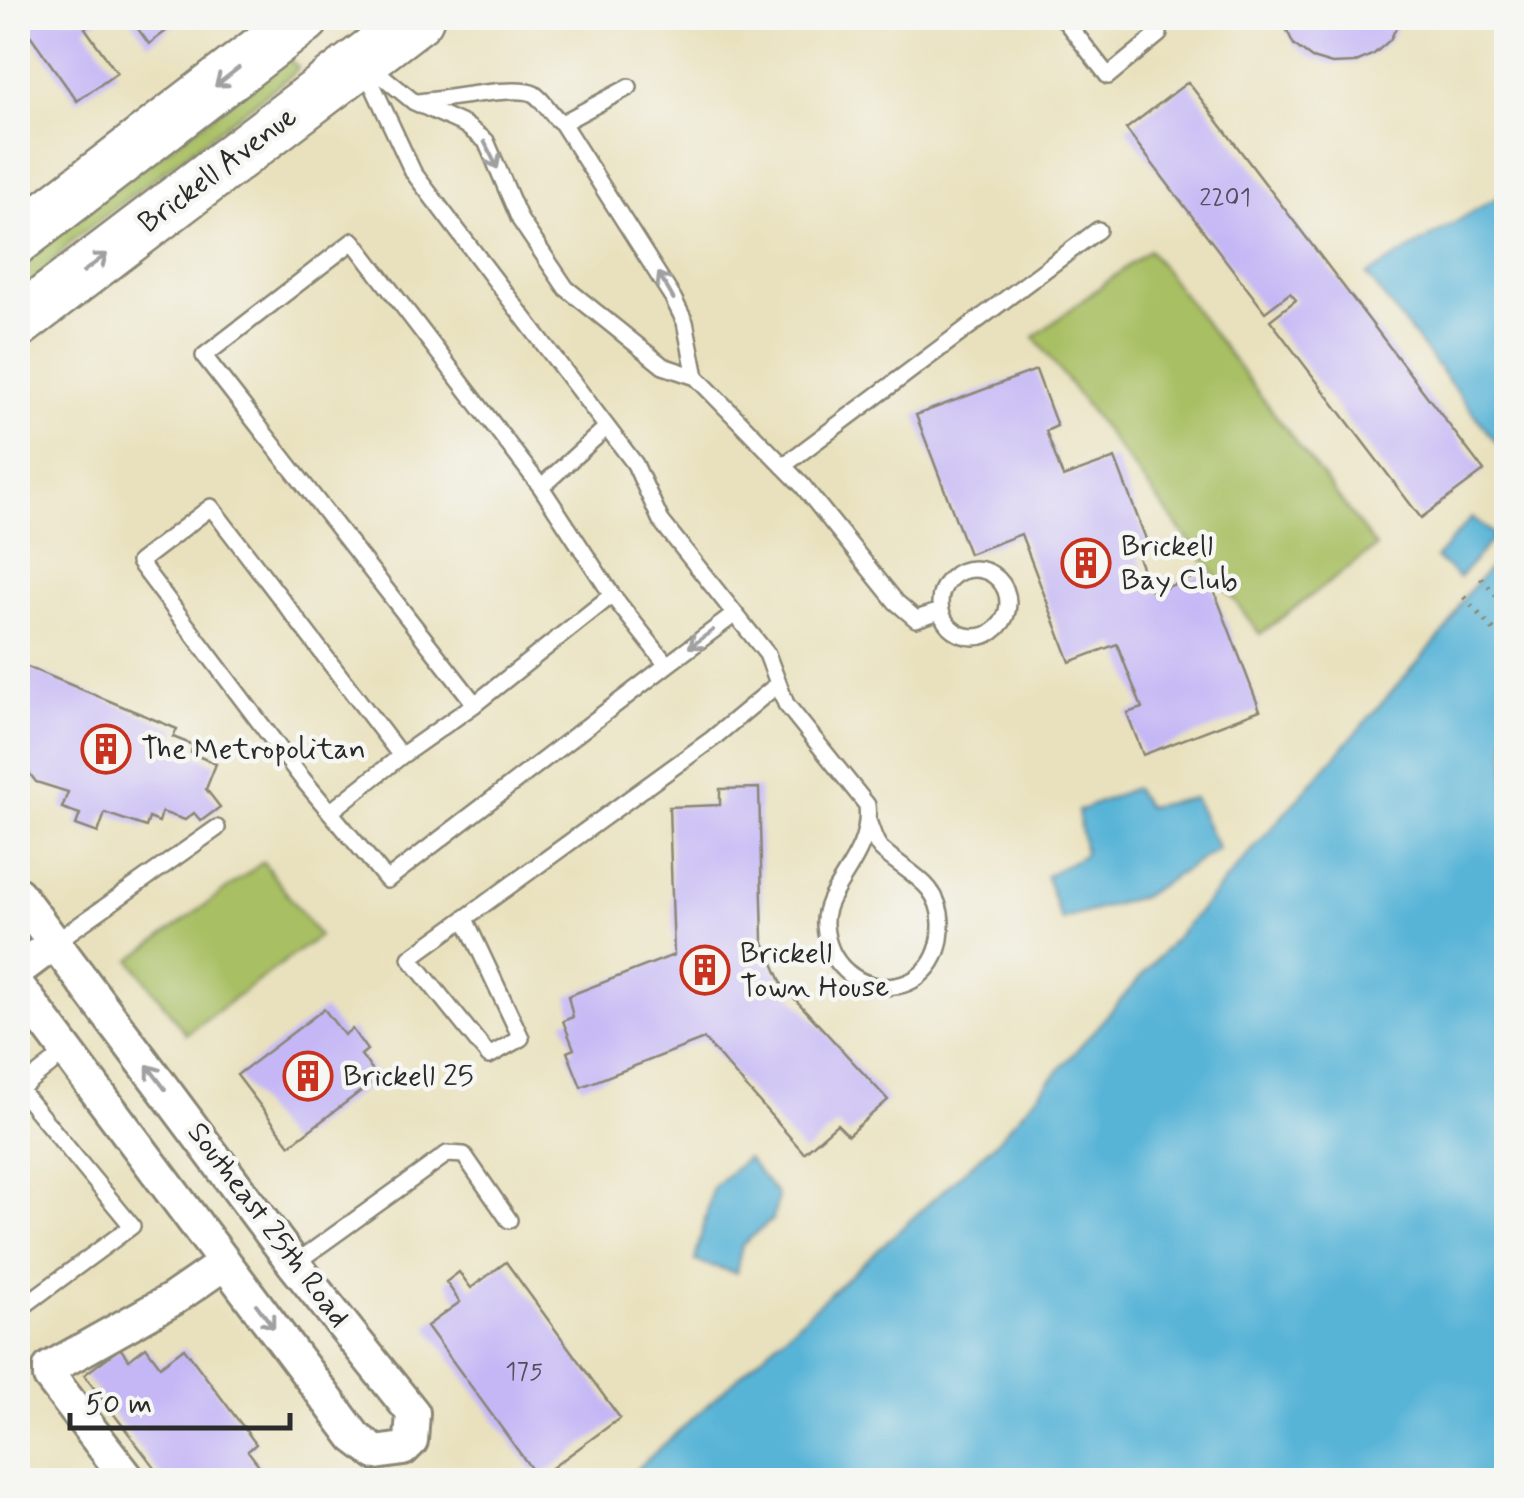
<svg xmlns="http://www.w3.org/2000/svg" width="1524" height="1498" viewBox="0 0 1524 1498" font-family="Mynerve,sans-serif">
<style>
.green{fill:#a9bf64;stroke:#6a7548;stroke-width:2.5}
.water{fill:#59b4d7;stroke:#427081;stroke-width:2.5}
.building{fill:#c5b7f5}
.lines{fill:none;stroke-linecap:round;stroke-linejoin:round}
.service-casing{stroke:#8a8674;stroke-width:20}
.minor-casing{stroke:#8a8674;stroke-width:38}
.primary-casing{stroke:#8a8674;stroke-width:55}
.path{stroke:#8a8674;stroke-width:5;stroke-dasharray:2.5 8;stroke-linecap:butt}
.service{stroke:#fff;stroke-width:15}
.minor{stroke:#fff;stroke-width:32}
.primary{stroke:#fff;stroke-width:50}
.oneway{stroke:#a0a0a0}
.labels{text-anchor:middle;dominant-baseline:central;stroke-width:9;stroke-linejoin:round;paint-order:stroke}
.number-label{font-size:25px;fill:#524e5e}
.street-label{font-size:30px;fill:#2b2b2b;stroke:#f6f6f2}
.poi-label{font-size:30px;fill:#2b2b2b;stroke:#f6f6f2;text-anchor:start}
</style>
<rect width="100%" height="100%" fill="#f6f6f2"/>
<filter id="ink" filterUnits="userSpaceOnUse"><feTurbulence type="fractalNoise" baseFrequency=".01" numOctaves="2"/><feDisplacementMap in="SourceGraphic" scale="20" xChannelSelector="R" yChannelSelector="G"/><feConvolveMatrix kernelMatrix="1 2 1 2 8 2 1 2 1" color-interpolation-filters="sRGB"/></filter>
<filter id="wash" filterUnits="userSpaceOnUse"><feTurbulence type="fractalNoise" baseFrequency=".0048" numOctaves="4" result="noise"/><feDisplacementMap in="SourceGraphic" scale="40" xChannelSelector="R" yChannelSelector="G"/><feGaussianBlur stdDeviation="2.25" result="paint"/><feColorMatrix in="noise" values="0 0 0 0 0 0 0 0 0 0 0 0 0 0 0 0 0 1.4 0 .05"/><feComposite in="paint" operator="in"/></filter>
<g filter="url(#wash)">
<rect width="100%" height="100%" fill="#e9e1bd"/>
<path class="green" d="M289,59L298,67L294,73L73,240L18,299V260Z
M1149,250L1376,547L1260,634L1034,337Z
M263,862L319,936L186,1034L131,960Z"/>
<path class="water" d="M1506,192V455L1367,275Z
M1472,517L1495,536L1459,578L1436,558Z
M1506,549V1480H625L994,1144L1447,629L1464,597Z
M1134,788L1147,807L1194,798L1218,849L1143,896L1061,920L1046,876L1085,854L1078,811Z
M747,1158L778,1196L773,1219L742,1245L736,1273L695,1261L713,1187Z"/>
<g id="blocks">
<path class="building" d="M18,18H101L85,28L117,73L77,101Z
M130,18H169L174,25L149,44Z
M1281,18H1401L1390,40L1374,54L1354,63L1332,64L1312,58L1294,45Z
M1188,82L1484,471L1421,518L1270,320L1296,300L1290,293L1265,312L1126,129Z
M1036,370L1057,426L1046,431L1063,477L1115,458L1149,547L1136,552L1152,593L1207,572L1260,710L1143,755L1127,713L1142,708L1117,644L1070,662L1021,534L969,554L916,415Z
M18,663L177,729L173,737L193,745L191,753L216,764L206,789L220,807L201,821L194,813L185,820L162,812L159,822L149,818L146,827L105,813L98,833L76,825L80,814L62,808L68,792L36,782L18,758L23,753L18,746Z
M759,788L763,940L783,986L888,1100L848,1135L837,1124L804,1153L704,1039L581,1087L567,1052L574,1049L563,1021L573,1017L568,996L674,955L669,807L720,805V789Z
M324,1009L344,1035L352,1029L367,1050L361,1055L378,1078L290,1145L237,1075Z
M506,1262L620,1418L538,1478L427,1326L460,1302L446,1282L459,1272L471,1288Z
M146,1347L160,1366L184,1348L256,1444L248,1451L270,1480H164L84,1375L120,1348L129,1360Z"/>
</g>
</g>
<g filter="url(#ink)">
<use href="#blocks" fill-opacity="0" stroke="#8a8674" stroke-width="2.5"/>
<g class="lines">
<g class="service-casing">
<path id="service" d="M1063,18L1108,76L1159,34
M369,65L414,102L465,125L486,141L520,220L566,288L663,366L696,377
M365,69L413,172L635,464L661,521L767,654L786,704L867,805C873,859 822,888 825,925C831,1006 943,1009 941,923C940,882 906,873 881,849C874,842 872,830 868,821
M414,102C442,101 516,84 534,94C545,101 550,115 562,123L629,87
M562,123L673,298L685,322L696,377L802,485L896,602L916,619L940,611
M783,466L1098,230
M541,487L353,241L204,356L475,704L401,756L211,507L139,562L300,776L387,880L667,665L612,595L541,487L607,427
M940 603a34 34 0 1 1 68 0a34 34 0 1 1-68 0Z
M667,665L735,614
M475,704L612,595
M330,812L401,756
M465,919L521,1038L489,1056L410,958L712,739L778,684
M54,943L217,828
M18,1090L65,1053
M294,1264L447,1154L464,1155L509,1220
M18,1310L132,1226L19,1089"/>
</g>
<g class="minor-casing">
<path id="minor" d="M18,894L294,1264L413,1413L411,1441L403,1449L376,1453L355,1437L18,986
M18,970L54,943
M129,1480L50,1377V1368L173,1299L225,1263"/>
</g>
<g class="primary-casing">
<path id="primary" d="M18,238L304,18
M18,322L418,18"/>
</g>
<path class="path" d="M1481,578L1506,607
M1464,597L1495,632
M18,1473L23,1480"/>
<use href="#service" class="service"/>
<use href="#minor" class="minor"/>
<use href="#primary" class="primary"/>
</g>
<defs><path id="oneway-shaft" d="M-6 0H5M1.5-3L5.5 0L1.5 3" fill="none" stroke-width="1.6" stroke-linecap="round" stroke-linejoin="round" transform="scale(2.5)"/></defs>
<g class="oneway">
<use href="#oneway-shaft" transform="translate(227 77) rotate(142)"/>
<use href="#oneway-shaft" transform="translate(491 155) rotate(64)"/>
<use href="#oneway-shaft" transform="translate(95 263) rotate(-37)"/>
<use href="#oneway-shaft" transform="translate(666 286) rotate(-120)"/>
<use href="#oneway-shaft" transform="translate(701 639) rotate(144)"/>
<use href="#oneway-shaft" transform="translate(156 1077) rotate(-127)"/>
<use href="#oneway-shaft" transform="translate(265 1316) rotate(53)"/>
</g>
</g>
<defs>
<g id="building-ring" transform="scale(2.5)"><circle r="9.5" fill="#f6f6f2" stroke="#c8321e" stroke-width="1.5"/><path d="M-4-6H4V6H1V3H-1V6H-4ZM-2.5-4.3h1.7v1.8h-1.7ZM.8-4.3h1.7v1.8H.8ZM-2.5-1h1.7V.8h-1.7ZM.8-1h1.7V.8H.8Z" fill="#c8321e"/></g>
</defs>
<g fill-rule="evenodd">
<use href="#building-ring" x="1086" y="563"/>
<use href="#building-ring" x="106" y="749"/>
<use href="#building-ring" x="705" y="970"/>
<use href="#building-ring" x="308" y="1076"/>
</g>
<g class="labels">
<g class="number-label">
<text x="1225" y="198">2201</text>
<text x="524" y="1372">175</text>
</g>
<g class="street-label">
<text transform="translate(218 170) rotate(-37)">Brickell Avenue</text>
<text transform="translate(268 1225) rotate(53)">Southeast 25th Road</text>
</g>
<g class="poi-label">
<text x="1121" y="546">Brickell<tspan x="1121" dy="34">Bay Club</tspan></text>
<text x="141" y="749">The Metropolitan</text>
<text x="740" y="953">Brickell<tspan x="740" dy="34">Town House</tspan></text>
<text x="343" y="1076">Brickell 25</text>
</g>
</g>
<rect width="1524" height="1498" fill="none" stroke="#f6f6f2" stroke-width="60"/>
<path d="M70 1413v15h220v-15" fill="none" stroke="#2b2b2b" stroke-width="5"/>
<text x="85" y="1413" font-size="30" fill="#2b2b2b" stroke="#f6f6f2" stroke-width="8" paint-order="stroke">50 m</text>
</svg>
